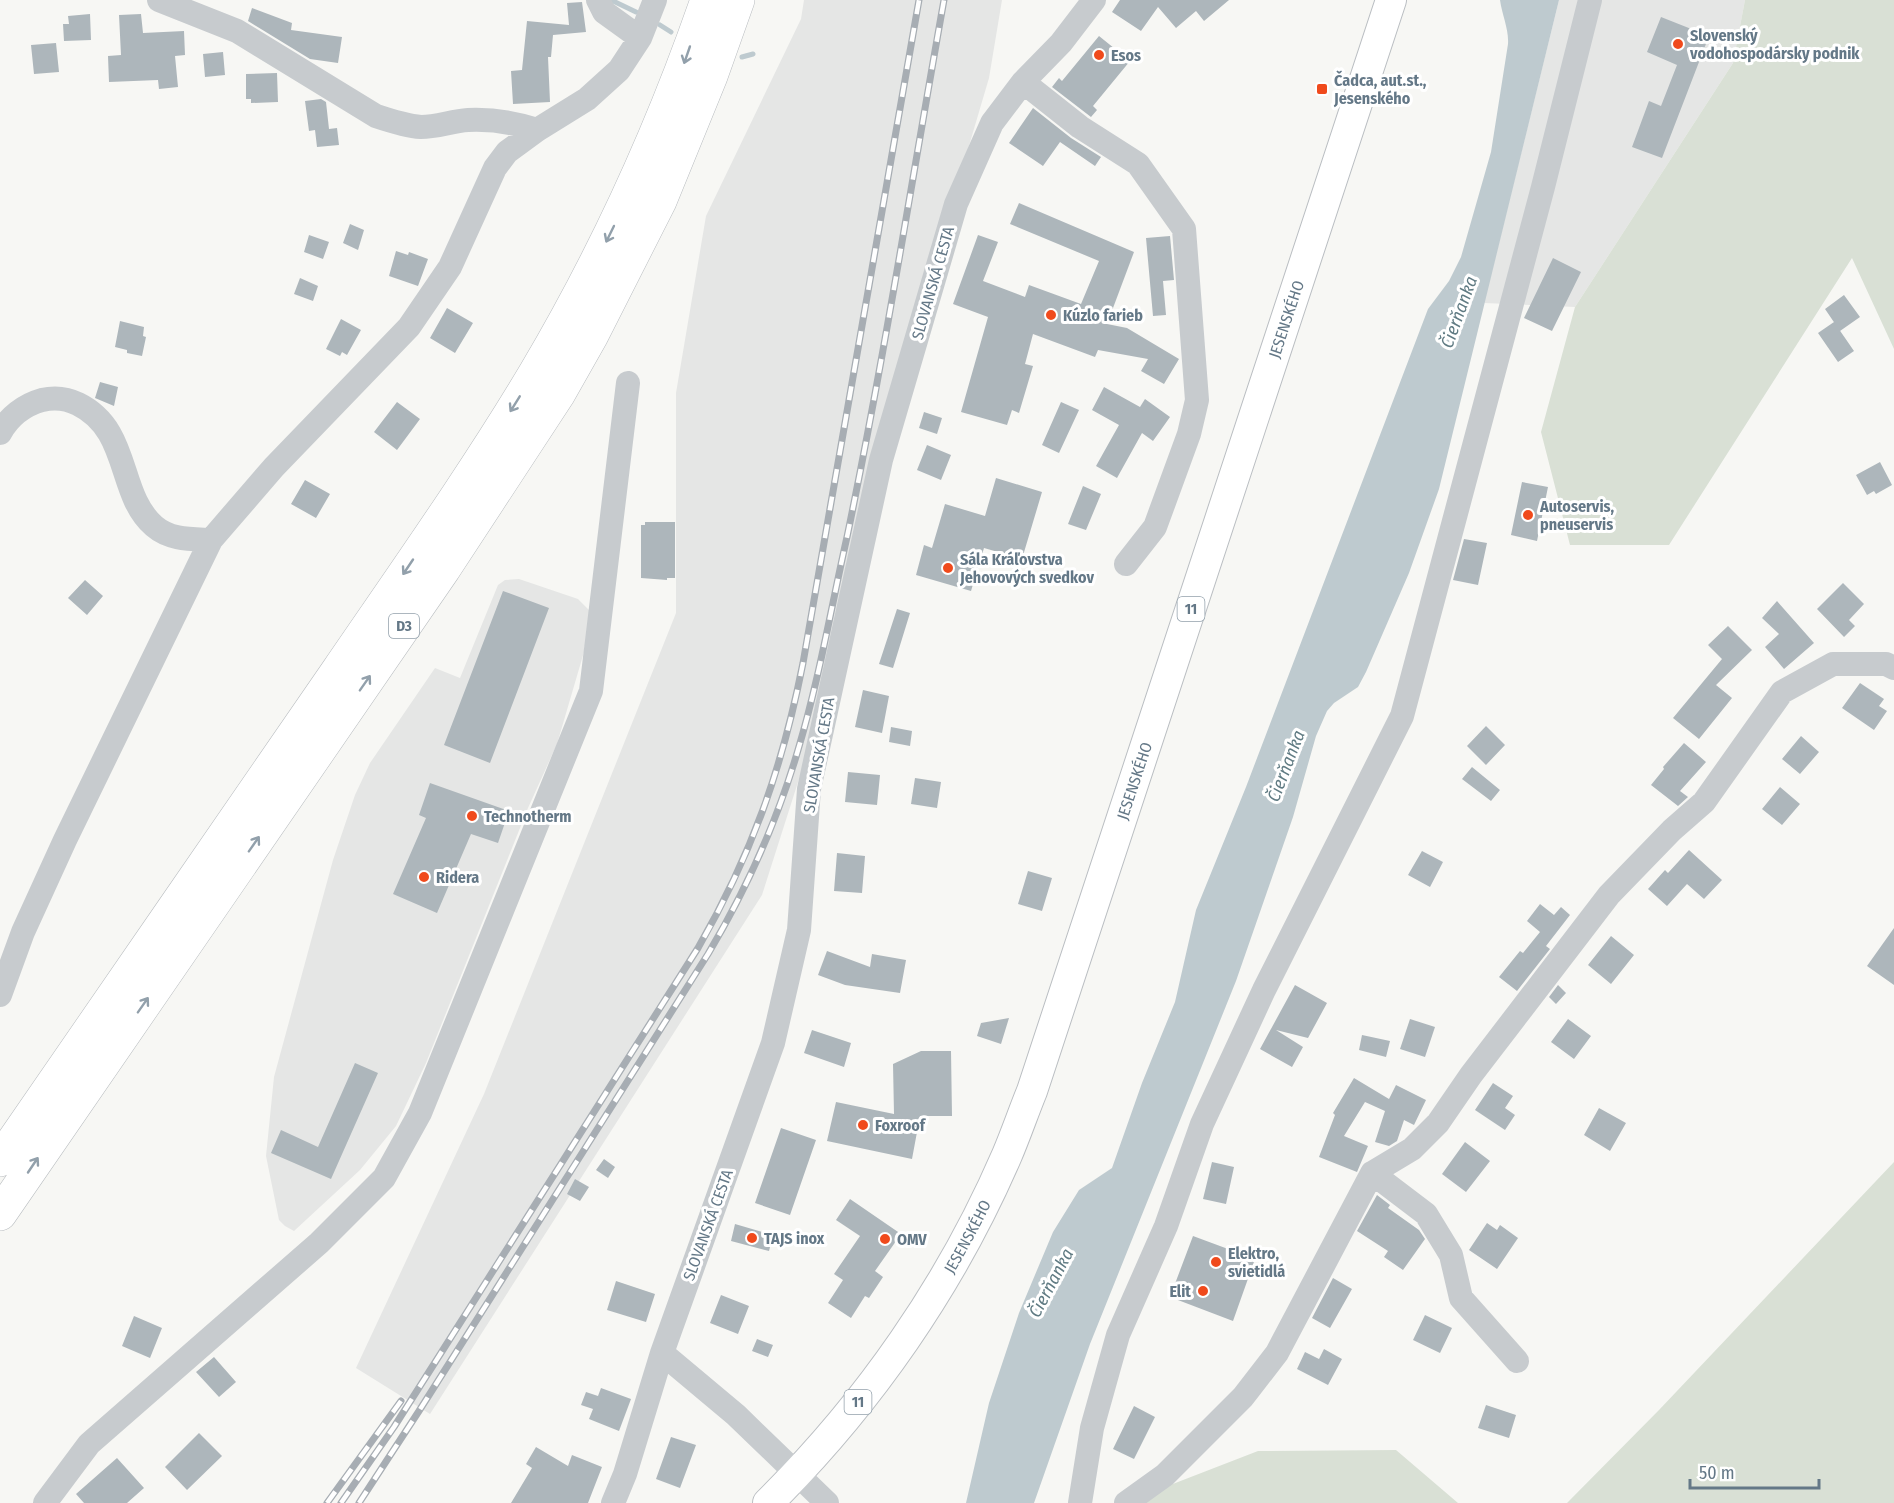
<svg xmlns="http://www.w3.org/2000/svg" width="1894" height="1503" viewBox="0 0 1894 1503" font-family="'Fira Sans Condensed',sans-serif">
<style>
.built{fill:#e5e6e5}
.green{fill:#d9e0d5}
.water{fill:#becacf}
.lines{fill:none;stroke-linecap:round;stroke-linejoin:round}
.stream{stroke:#becacf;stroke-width:5}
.building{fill:#adb6bb}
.major-casing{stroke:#babec2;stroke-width:32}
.highway-casing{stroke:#b9bdc0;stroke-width:34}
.minor{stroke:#c7cbce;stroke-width:24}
.major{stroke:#fff;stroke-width:30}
.highway{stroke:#fff;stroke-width:33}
.rail-casing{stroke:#a7adb3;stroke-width:7}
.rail{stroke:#fff;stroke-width:4.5;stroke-dasharray:14;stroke-linecap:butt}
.oneway{stroke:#92a0ab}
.poi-dot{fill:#f04a1c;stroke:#fff;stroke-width:2}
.labels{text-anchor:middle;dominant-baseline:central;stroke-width:6;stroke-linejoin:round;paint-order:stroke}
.shield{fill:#fff;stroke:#92a0ab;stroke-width:1.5}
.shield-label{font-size:15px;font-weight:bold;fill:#647887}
.poi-label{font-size:16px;font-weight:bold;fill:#647887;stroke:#fff;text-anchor:start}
.street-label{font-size:16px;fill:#647887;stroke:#fff}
.water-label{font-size:18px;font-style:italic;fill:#607b83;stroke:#fff}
</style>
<rect width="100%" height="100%" fill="#f7f7f4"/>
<path class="built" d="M804,0H1002L989,78L927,288L821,710L762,895L430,1414L356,1368L484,1094L676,613V393L706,216L801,19Z
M1559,0H1745L1733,63L1575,307L1484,303Z
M519,579L578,599L590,611L584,652L557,744L528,808L426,1063L396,1126L360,1170L294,1231L285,1226L279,1220L266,1156L274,1077L333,860L355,795L370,763L435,668L460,678L498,585L505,580Z"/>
<path class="green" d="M1745,0H1894V349L1852,258L1669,545H1570L1541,432L1575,307L1733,63Z
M1894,1162V1503H1567L1659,1410Z
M1396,1450L1458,1503H1141L1165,1487L1258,1451Z"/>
<path class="water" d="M1500,0H1559L1439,489L1409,573L1366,672L1358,687L1334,703L1327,711L1316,736L1293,817L1236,981L1090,1344L1034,1503H966L989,1403L1019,1313L1053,1232L1079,1190L1112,1168L1142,1083L1175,1002L1196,910L1246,787L1428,309L1449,281L1461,257L1491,152L1508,44C1509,29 1502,15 1500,0Z"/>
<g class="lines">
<path class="stream" d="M611,0L636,12
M660,25L671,32
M742,57L753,54"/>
</g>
<path class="building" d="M1120,0H1229L1204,21L1196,11L1176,28L1158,7L1141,31L1112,12Z
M582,2L586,32L553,35L551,57H548L550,102L513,104L511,71L522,70L527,21L569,25L567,3Z
M252,8L292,23L291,30L342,37L338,63L310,59L248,21Z
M90,14L91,40L64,41L63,24H69L68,16Z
M141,14L143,33L184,31L185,55L175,56L178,87L159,89L158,80L109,82L108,56L121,55L119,15Z
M1661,17L1709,36L1662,158L1632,147L1649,101L1661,106L1677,65L1647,52Z
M1099,36L1130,61L1093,106L1097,110L1091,117L1052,87L1059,78L1062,81Z
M56,43L59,72L34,74L31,45Z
M223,52L225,75L205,77L203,54Z
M277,73L278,102L251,103V99H246V74Z
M321,99L326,102L329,129L337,128L339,145L317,147L315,130L309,131L305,101Z
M1033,108L1071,138L1101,157L1095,166L1060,142L1043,166L1009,143Z
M1019,203L1134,252L1107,324L1127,328L1179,359L1164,384L1141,371L1148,359L1098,350L1095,357L1033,334L1025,364L1033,366L1019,413L1012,410L1007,425L961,412L988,317L953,304L978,235L998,242L983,281L1025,297L1029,285L1081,304L1099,261L1010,224Z
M350,224L364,230L358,250L343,243Z
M309,235L329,242L323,259L304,252Z
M1170,236L1174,280L1163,281L1166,315L1153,316L1146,238Z
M396,251L408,255L409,252L428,259L418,286L389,276Z
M1553,258L1581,272L1552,331L1524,318Z
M300,278L318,286L313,301L294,294Z
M1844,295L1860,317L1840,331L1825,309Z
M447,308L473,323L455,353L430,338Z
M341,319L361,330L347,355L342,352L340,356L326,349Z
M120,321L144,327L143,336L146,337L142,356L127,353V350L115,347Z
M1834,322L1854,351L1838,362L1818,333Z
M100,382L118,387L114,406L95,398Z
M1104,387L1140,407L1145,399L1170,417L1153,441L1142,433L1117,478L1096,466L1119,425L1092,410Z
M397,402L420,419L397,450L374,432Z
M1061,402L1079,410L1059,453L1042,445Z
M924,412L942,418L937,434L919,428Z
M927,445L951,455L941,480L917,470Z
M1880,462L1892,485L1876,494L1874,491L1867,495L1856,475Z
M996,478L1042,492L1022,559L984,548L971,591L916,575L924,545L932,548L945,504L985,516Z
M305,480L330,494L316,518L291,504Z
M1522,482L1548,487L1537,541L1511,535Z
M1083,486L1101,494L1086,530L1068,524Z
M645,522H675V578H667V580L641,578V525H645Z
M1464,539L1487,543L1478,585L1453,580Z
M85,580L103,596L87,615L68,598Z
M1843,583L1864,604L1849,620L1855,626L1844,637L1817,609Z
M503,591L549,608L490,763L444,745Z
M1777,601L1814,643L1784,669L1765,647L1779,634L1762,618Z
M897,609L910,613L893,668L879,664Z
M1728,626L1752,650L1716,685L1732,698L1699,739L1673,718L1722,659L1708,645Z
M1860,683L1884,699L1879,706L1887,711L1874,730L1842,708Z
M863,690L889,696L882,733L855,727Z
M1486,726L1505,745L1486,765L1467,746Z
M891,727L912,731L910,746L889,742Z
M1801,736L1819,752L1800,774L1782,759Z
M1684,743L1706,762L1680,791L1688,797L1678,806L1651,785L1664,769L1663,767Z
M1472,767L1500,790L1491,801L1462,779Z
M848,772L880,775L877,805L845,802Z
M915,778L941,782L937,808L911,804Z
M430,783L509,811L498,843L471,834L437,913L393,894L426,818L419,815Z
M1780,787L1800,804L1782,825L1762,809Z
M1689,850L1722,880L1704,899L1687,884L1667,906L1648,889L1665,870L1668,873Z
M1422,851L1443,862L1430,887L1408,875Z
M837,853L865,856L862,893L834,891Z
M1028,871L1052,878L1042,911L1018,904Z
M1540,904L1554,915L1561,907L1570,915L1546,946L1550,949L1517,991L1499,977L1520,951L1523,953L1540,932L1527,921Z
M1894,928V985L1867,966Z
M1611,936L1634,955L1611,984L1588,965Z
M827,951L870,967L872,954L906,960L900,993L845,985L818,975Z
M1295,985L1327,1003L1308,1038L1276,1030L1303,1047L1292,1067L1260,1049Z
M1558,985L1566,993L1556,1004L1549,997Z
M1009,1018L1001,1044L977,1036L981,1023Z
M1410,1019L1435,1027L1425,1057L1400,1049Z
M1568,1019L1591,1036L1574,1059L1551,1042Z
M812,1030L851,1043L844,1067L804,1053Z
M1362,1035L1390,1041L1386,1057L1359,1050Z
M921,1051H951L952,1116H920L912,1159L827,1141L836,1102L894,1114L893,1064Z
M355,1063L378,1073L331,1179L271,1153L281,1130L318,1147Z
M1354,1078L1389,1099L1396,1085L1426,1100L1414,1125L1404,1120L1397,1141L1389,1146L1375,1142L1385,1111L1365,1102L1344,1136L1368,1146L1357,1172L1319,1157L1335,1115L1333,1113Z
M1493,1083L1513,1096L1505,1108L1515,1115L1505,1130L1475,1110Z
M1599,1108L1626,1123L1610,1151L1584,1135Z
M781,1128L816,1140L790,1215L755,1203Z
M1465,1142L1490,1161L1466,1192L1442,1174Z
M604,1159L615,1167L608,1178L596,1170Z
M1212,1162L1234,1167L1226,1204L1203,1199Z
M575,1179L589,1187L580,1201L567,1194Z
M1377,1195L1390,1205L1388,1208L1419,1230L1425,1239L1403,1270L1384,1257L1388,1251L1357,1231Z
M850,1199L901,1234L875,1271L883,1277L869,1298L865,1296L851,1318L828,1303L843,1280L834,1274L860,1236L836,1220Z
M1487,1223L1497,1230L1500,1225L1518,1238L1497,1269L1469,1250Z
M735,1224L773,1235L769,1251L731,1241Z
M1193,1236L1255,1259L1233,1321L1170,1297Z
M1333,1278L1352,1289L1330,1328L1312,1318Z
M616,1281L655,1294L646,1322L607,1310Z
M721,1295L749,1306L738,1334L710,1323Z
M1425,1315L1452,1328L1440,1353L1413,1340Z
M134,1316L162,1328L150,1358L122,1346Z
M757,1339L773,1345L768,1357L752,1351Z
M1324,1349L1342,1359L1328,1385L1297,1369L1305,1352L1319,1359Z
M214,1357L236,1382L219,1397L196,1372Z
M601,1388L631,1399L619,1431L589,1419L593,1409L581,1405L586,1392L598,1396Z
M1486,1405L1516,1415L1509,1438L1478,1428Z
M1134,1406L1155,1417L1134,1459L1113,1449Z
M199,1433L222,1456L187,1490L165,1467Z
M671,1437L696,1445L680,1488L656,1479Z
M536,1447L568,1466L572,1455L602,1467L588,1503H511L532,1468L526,1464Z
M117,1458L144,1488L127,1503H84L76,1494Z"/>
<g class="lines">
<g class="major-casing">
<g id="major">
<path id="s1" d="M768,1503C868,1404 951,1285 1007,1155C1016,1134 1023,1113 1032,1091L1391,0"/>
</g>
</g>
<g class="highway-casing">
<path id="highway" d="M0,1160C112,996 226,834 338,670C405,572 474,475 535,373C605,255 662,130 707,0
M0,1214L444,569L558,395L592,335L660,201L711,76L738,0"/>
</g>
<path class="minor" d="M159,0L237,31L376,116C391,121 406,126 421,127C437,127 452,121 468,120C490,119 516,123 537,130
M598,0L604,12L640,38
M1023,82L1080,127L1138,164L1184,229L1197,400L1189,434L1155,527L1126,564
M0,433C9,417 24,405 42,400C55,397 66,398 78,404C131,430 117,494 154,526C170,540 191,539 211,540
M0,995L23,932L65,840L211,540L274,467L409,327L450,267L495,168L507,152L537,130L587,99L619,70L640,38L655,0
M1372,1173L1426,1214L1451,1255L1461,1298L1517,1361
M662,1353L736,1415L827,1503
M45,1503L89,1444L319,1243L384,1178L420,1113L591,691L628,383
M613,1503L625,1474L662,1353L773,1043L799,930L809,789L881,460L956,204L992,123L1023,82L1061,43L1094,0
M1080,1503L1092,1428L1118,1335L1166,1226L1202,1124L1264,990L1402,716L1543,187L1590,0
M1126,1503L1165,1475L1243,1397L1277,1353L1372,1173L1412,1149L1438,1123L1471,1075L1609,895L1672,830L1704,802L1782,692L1833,664H1886L1894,668"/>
<use href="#major" class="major"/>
<use href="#highway" class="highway"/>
<g class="rail-casing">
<path id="rail" d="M327,1503L401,1401
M341,1503L394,1427L698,948C752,854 782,769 803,663L919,0
M359,1503L419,1411L708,954C746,890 777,822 798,750C819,680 831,608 847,537C884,359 912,179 944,0"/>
</g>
<use href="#rail" class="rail"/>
</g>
<defs><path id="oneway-shaft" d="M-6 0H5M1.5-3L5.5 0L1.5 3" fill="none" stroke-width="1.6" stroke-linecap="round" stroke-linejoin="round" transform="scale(1.5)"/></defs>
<g class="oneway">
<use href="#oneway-shaft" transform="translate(687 55) rotate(109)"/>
<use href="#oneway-shaft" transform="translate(610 234) rotate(116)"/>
<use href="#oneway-shaft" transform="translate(515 404) rotate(122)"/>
<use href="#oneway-shaft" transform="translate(408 567) rotate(124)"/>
<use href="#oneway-shaft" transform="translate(365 683) rotate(-55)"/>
<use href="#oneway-shaft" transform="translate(254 844) rotate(-55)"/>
<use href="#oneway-shaft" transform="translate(143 1005) rotate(-55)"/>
<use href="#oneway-shaft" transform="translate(33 1165) rotate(-56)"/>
</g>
<g class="poi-dot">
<circle cx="1678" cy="44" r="6"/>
<circle cx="1099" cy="55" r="6"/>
<rect x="1316" y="83" width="12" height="12" rx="3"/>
<circle cx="1051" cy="315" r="6"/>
<circle cx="1528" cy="515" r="6"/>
<circle cx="948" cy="568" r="6"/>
<circle cx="472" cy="816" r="6"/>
<circle cx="424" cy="877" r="6"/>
<circle cx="863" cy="1125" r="6"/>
<circle cx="752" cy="1238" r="6"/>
<circle cx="885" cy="1239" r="6"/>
<circle cx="1216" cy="1262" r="6"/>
<circle cx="1203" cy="1291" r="6"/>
</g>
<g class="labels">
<g class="shield">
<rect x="1177.5" y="597" width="27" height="24" rx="4.5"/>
<rect x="389" y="614" width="30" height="24" rx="4.5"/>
<rect x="844.5" y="1390" width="27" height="24" rx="4.5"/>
</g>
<g class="shield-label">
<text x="1191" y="609">11</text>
<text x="404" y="626">D3</text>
<text x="858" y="1402">11</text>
</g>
<g class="poi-label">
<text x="1690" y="35">Slovenský<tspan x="1690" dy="18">vodohospodársky podnik</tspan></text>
<text x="1111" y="55">Esos</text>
<text x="1334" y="80">Čadca, aut.st.,<tspan x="1334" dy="18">Jesenského</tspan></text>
<text x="1063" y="315">Kúzlo farieb</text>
<text x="1540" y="506">Autoservis,<tspan x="1540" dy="18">pneuservis</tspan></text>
<text x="960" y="559">Sála Kráľovstva<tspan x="960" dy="18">Jehovových svedkov</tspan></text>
<text x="484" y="816">Technotherm</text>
<text x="436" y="877">Ridera</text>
<text x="875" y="1125">Foxroof</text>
<text x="764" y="1238">TAJS inox</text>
<text x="897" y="1239">OMV</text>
<text x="1228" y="1253">Elektro,<tspan x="1228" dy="18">svietidlá</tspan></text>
<text x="1191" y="1291" text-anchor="end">Elit</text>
</g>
<g class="street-label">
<text transform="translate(933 283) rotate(-74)">SLOVANSKÁ CESTA</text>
<text stroke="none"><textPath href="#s1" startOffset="1306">JESENSKÉHO</textPath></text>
<text transform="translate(819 755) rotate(-80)">SLOVANSKÁ CESTA</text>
<text stroke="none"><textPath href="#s1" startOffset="820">JESENSKÉHO</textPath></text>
<text transform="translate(708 1225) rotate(-70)">SLOVANSKÁ CESTA</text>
<text stroke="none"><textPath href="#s1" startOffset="334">JESENSKÉHO</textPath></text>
</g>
<g class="water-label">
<text transform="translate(1459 312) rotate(-70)">Čierňanka</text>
<text transform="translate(1286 766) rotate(-69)">Čierňanka</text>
<text transform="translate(1051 1283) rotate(-62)">Čierňanka</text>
</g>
</g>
<path d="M1690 1479v9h129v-9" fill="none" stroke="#647887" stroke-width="3"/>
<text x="1699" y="1479" font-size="18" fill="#647887" stroke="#ffffff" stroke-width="4.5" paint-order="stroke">50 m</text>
</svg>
